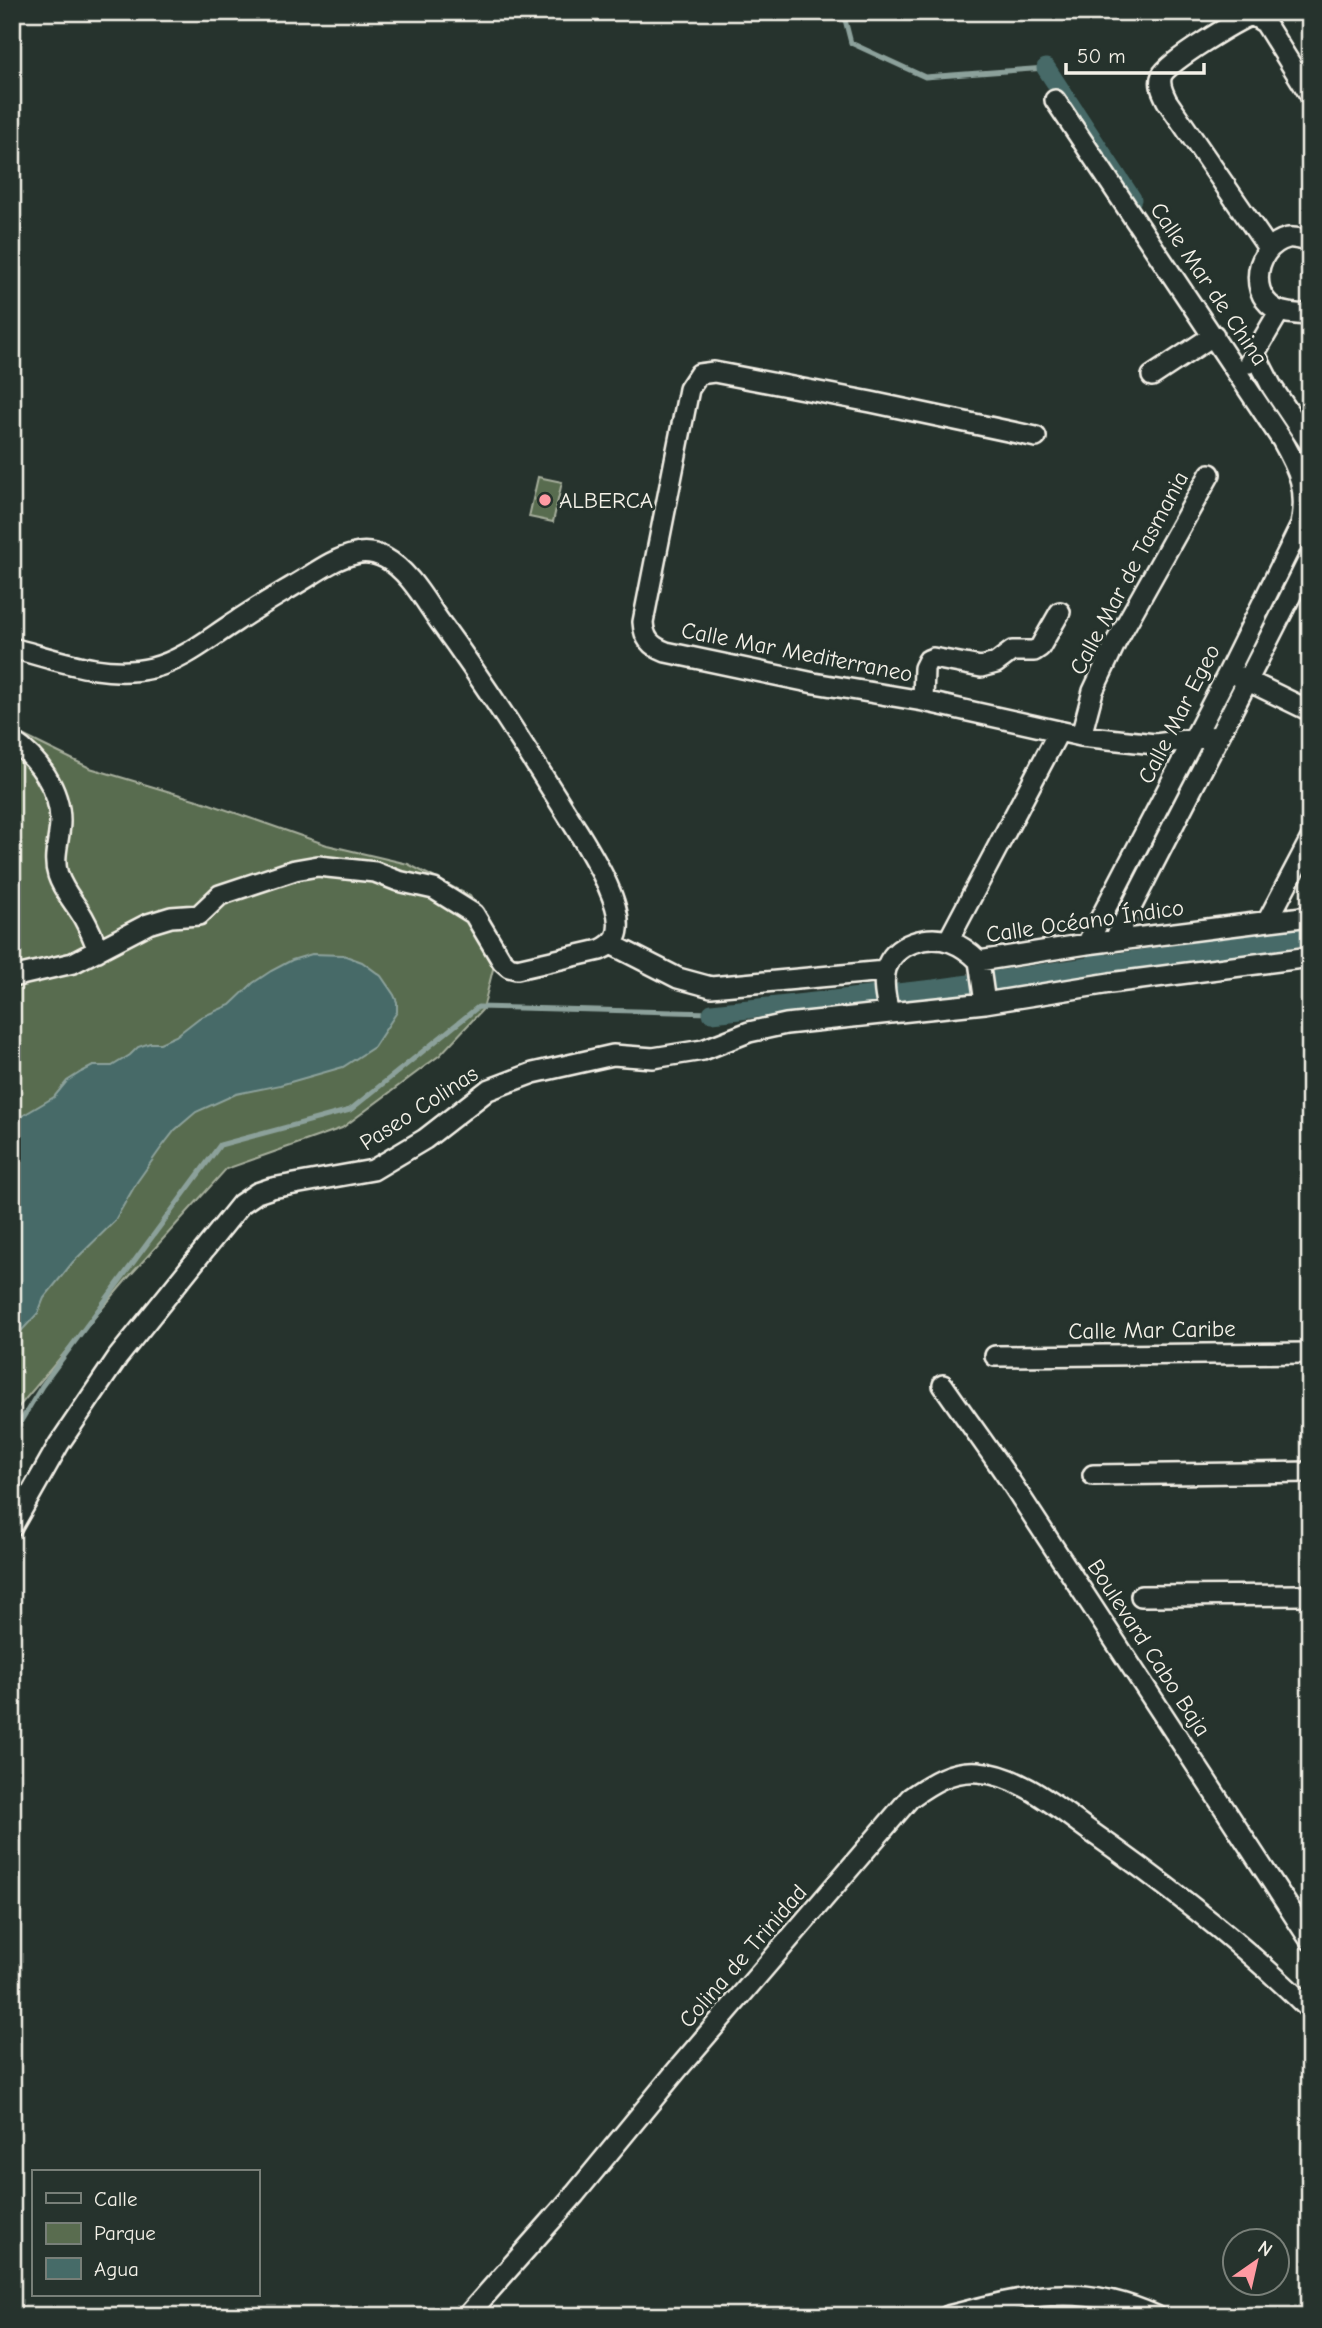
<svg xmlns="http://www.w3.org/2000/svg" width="1322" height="2328" viewBox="0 0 1322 2328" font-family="'Comic Neue',sans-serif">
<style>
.green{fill:#596c4f;stroke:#a6ae9c;stroke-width:2}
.water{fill:#466b68;stroke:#8ca19b;stroke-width:2}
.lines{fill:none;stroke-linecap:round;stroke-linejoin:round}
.stream{stroke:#8ca19b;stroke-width:5}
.canal{stroke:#466b68;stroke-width:19}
.minor-casing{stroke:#f4f1e8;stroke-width:24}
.minor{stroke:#26332d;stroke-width:19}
.poi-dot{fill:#ff9aa2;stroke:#26332d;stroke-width:2.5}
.labels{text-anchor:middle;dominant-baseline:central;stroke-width:6;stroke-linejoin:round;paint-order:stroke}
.street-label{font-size:23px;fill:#f4f1e8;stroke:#26332d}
.poi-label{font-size:23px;fill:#f4f1e8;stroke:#26332d;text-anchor:start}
</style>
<rect width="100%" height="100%" fill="#26332d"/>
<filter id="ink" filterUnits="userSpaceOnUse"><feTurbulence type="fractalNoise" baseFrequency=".0143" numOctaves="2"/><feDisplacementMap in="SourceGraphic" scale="14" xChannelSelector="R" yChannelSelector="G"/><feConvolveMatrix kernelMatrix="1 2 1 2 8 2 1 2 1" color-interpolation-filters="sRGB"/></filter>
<g filter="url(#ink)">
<path class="green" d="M538,477L562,482L553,522L529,517Z
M12,730L90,768L204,802L327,845L408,864L470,896L496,937L494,965L483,1009L440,1055L342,1128L226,1169L127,1279L16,1410L12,1418Z"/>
<path class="water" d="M312,954L343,955L362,962L381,976L394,995L397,1002V1012L374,1047L343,1067L280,1085L236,1094L196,1112L175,1130L161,1148L137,1182L114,1222L73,1262L44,1298L38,1313L12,1341V1122L54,1097L67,1081L81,1072L93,1066H112L130,1055L138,1047L150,1043H160L176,1036L199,1018L230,1005L253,983L271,971L292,960Z"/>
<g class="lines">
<path class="stream" d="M843,12L851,43L925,77L1046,68
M12,1436L42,1386L220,1145L350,1110L478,1007L712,1013"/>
<path class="canal" d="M1046,68L1132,199
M1096,955L1200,747
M712,1013L934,989L1310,935"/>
<g class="minor-casing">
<path id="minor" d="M1055,100L1282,440C1299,470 1308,490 1301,525L1228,673L1087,944
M1310,241C1303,240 1294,237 1288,238C1249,248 1248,308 1288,313C1297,314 1302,316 1310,312
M1268,248L1167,101C1163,93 1158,84 1162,75C1168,62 1237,20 1252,15L1265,23L1310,95
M1255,354L1272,387L1310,444
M1249,363L1279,312
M1152,376L1214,335
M1036,437L871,402L714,372L699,374L689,389L643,622C644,638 650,646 666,652L814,683L923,701L1081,736L1155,744L1218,736
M12,648C58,660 105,679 152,668C184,660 208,639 235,622C257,607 280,594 303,580C319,570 336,558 355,554C365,551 375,553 385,558C409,571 425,601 440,622C489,689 533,760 577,830C591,853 628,911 616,937C612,944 607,947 600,950L517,969L509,967L502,961L474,914L434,889L398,881L375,872L318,866L295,870L220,895L199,915L171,917L148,924L73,963L12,977
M1238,676L1310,711
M923,701L924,668L928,660L933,658L981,667L996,663L1012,651H1034L1040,647L1060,612
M1081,736L1093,691L1116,642L1210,474
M12,741C38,758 60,789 60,821C60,840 52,857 58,875C63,891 75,903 83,917C89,928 94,939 98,951
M1268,920L1310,840
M948,941L1059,731
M1114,941C1179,813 1246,686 1310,557
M611,944L678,978L711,987L885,971
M979,961L985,1003
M889,1013C886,1000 882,983 886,969C894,943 928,934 951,942C962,946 970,952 979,961L1087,944L1310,916
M995,1356L1310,1353
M943,1385C969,1423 997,1460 1022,1499C1119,1646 1214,1793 1310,1940
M1093,1475L1310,1472
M12,1527L59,1444L118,1357L241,1204L257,1193L272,1188L373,1170L425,1139L488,1090L533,1073L613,1055L653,1058L703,1050L749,1032L786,1024L985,1003L1110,983L1310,957
M1141,1596L1310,1595
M467,2316L575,2194L677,2070L910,1798C931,1783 951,1770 978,1772C1020,1775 1058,1808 1090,1831C1167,1885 1243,1944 1310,2010
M948,2316C1025,2296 1080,2281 1156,2316"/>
</g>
<use href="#minor" class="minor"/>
</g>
</g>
<circle class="poi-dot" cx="545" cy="500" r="7"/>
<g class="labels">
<g class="street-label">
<text transform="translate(1209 284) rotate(56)">Calle Mar de China</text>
<text transform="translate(1129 573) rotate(-62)">Calle Mar de Tasmania</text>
<text transform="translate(797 652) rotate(11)">Calle Mar Mediterraneo</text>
<text transform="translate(1179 714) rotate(-63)">Calle Mar Egeo</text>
<text transform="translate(1085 921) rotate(-8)">Calle Océano Índico</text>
<text transform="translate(419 1108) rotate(-33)">Paseo Colinas</text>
<text transform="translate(1152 1330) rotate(-1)">Calle Mar Caribe</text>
<text transform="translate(1149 1648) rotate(57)">Boulevard Cabo Baja</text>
<text transform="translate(743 1956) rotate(-49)">Colina de Trinidad</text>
</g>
<g class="poi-label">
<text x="559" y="500">ALBERCA</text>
</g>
</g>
<rect width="1322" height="2328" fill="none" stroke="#26332d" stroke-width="42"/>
<rect x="21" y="21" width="1280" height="2286" fill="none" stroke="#f4f1e8" stroke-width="2.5" filter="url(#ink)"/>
<rect x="32" y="2170" width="228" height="126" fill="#26332d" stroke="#787f78" stroke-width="2"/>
<rect x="46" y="2193" width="35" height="10" fill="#26332d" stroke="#787f78" stroke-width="2"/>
<text x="94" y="2206" font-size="21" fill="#f4f1e8">Calle</text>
<rect x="46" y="2223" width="35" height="21" fill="#596c4f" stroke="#787f78" stroke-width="2"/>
<text x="94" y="2240" font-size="21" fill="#f4f1e8">Parque</text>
<rect x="46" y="2258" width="35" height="21" fill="#466b68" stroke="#787f78" stroke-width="2"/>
<text x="94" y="2276" font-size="21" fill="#f4f1e8">Agua</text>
<g transform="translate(1256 2262) rotate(34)"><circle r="33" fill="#26332d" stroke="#787f78" stroke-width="2"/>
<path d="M0-5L12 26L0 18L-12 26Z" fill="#ff9aa2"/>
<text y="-10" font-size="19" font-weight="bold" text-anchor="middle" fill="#f4f1e8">N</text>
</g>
<path d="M1066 63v10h138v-10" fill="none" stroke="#f4f1e8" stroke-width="3.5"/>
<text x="1077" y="63" font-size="21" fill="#f4f1e8" stroke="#26332d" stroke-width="5" paint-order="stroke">50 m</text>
</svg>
